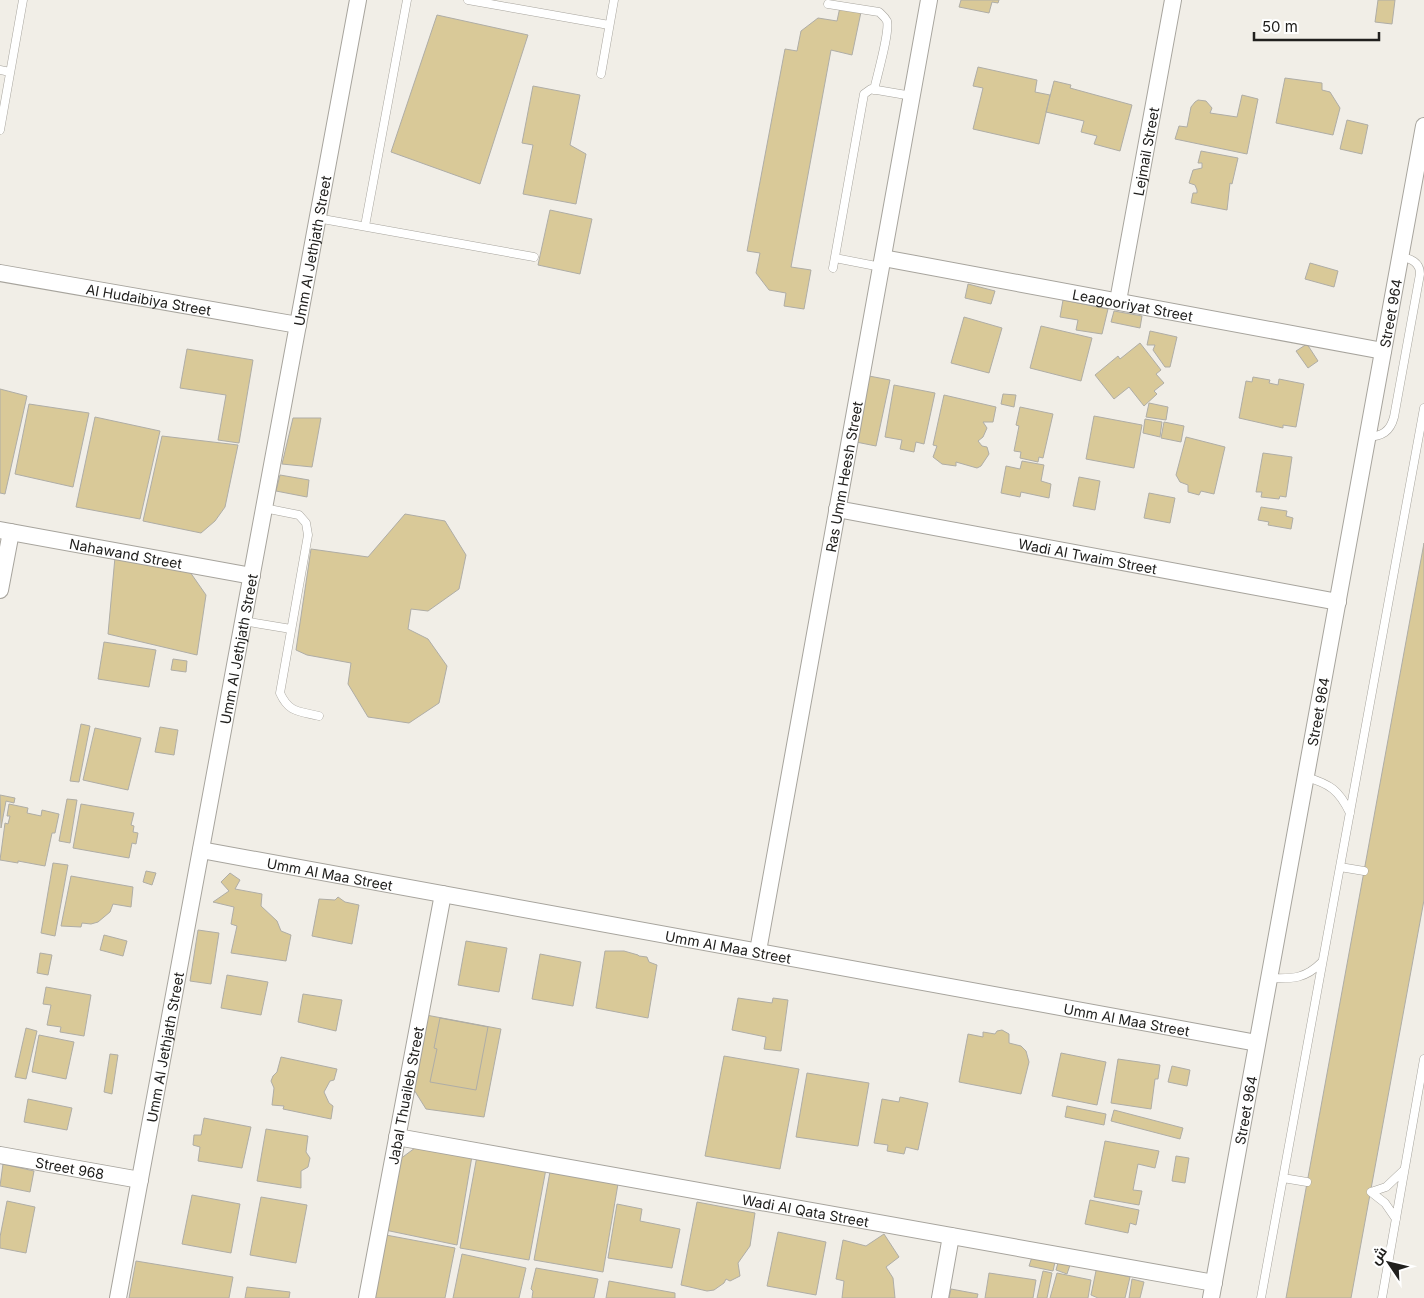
<svg xmlns="http://www.w3.org/2000/svg" width="1424" height="1298" viewBox="0 0 1424 1298" font-family="Inter,Cairo,sans-serif">
<style>
.building{fill:#d9c998;stroke:#afada6}
.lines{fill:none;stroke-linecap:round;stroke-linejoin:round}
.service-casing{stroke:#a7a49d;stroke-width:9}
.minor-casing{stroke:#a7a49d;stroke-width:18}
.service{stroke:#fff;stroke-width:8}
.minor{stroke:#fff;stroke-width:16}
.labels{text-anchor:middle;dominant-baseline:central;stroke-width:4;stroke-linejoin:round;paint-order:stroke}
.street-label{font-size:14px;fill:#21201e;stroke:#fff}
</style>
<rect width="100%" height="100%" fill="#f1eee7"/>
<path class="building" d="M961,0H999L998,3L992,2L989,13L959,7Z
M1378,0H1395L1392,24L1375,22Z
M840,7L861,12L852,55L831,50L791,267L811,270L804,309L784,306L786,293L769,290L756,273L760,253L747,251L785,49L797,51L801,31L818,18L837,21Z
M437,15L528,35L480,184L391,152Z
M978,67L1037,80L1035,92L1050,95L1039,144L973,129L983,88L973,86Z
M1285,78L1322,83V90L1330,92L1340,108L1333,135L1276,123Z
M1054,81L1071,85L1070,88L1132,105L1120,151L1094,144L1097,136L1081,132L1084,121L1046,112Z
M533,86L580,95L570,145L586,154L576,204L523,194L533,145L522,143Z
M1242,95L1258,99L1247,154L1175,139L1179,126L1187,127L1191,107L1195,102L1198,100L1206,101L1212,108L1210,113L1237,117Z
M1347,120L1368,125L1362,154L1340,149Z
M1201,151L1238,158L1232,184L1230,183L1227,210L1191,203L1193,193H1197V190L1195,185L1189,183L1193,170L1202,168V163H1198Z
M550,210L592,219L580,274L538,265Z
M1310,263L1338,271L1334,287L1305,279Z
M968,284L995,291L991,304L965,298Z
M1063,300L1108,309L1102,334L1076,330L1078,320L1060,317Z
M1114,311L1142,316L1140,328L1111,322Z
M964,317L1002,328L989,373L951,363Z
M1041,326L1092,338L1081,381L1030,368Z
M1150,331L1177,337L1170,367H1165L1153,350L1155,345H1147Z
M1140,343L1161,370L1156,374L1164,383L1154,391L1157,394L1144,406L1129,387L1114,399L1095,375L1118,356L1120,359Z
M1307,344L1318,361L1308,368L1296,351Z
M187,349L253,360L239,443L218,440L226,395L180,388Z
M869,376L890,380L876,446L856,442Z
M1253,377L1270,380L1269,383L1278,385L1279,379L1304,384L1296,427L1283,425V428L1239,418L1246,381L1252,382Z
M894,385L935,393L924,444L916,442L914,452L900,449L902,440L885,437Z
M0,389L27,396L5,494L0,493Z
M1003,394L1016,395L1014,407L1001,404Z
M944,395L996,407L993,422H983L987,428L983,437L978,441L982,446L987,447L989,454L981,466L977,468L956,462V466L942,464L933,457L937,446L933,445Z
M1149,403L1168,407L1166,420L1146,417Z
M29,404L89,413L73,487L15,474Z
M1020,407L1053,414L1043,458L1039,457L1038,462L1020,458L1021,452L1014,451L1019,426L1016,425Z
M1094,416L1142,425L1134,468L1086,459Z
M95,417L160,431L140,519L76,507Z
M293,418H321L312,467L282,464Z
M1145,419L1162,422L1160,437L1143,433Z
M1164,422L1184,426L1181,442L1161,438Z
M162,436L238,445L225,507L215,521L201,533L143,521Z
M1186,437L1225,447L1214,494L1201,491L1199,495L1188,492V485L1180,482L1176,475Z
M1263,453L1292,457L1286,497L1280,496L1279,499L1261,497L1262,492H1256Z
M1022,461L1044,465L1041,481L1051,484L1049,498L1021,492L1020,497L1001,493L1006,466L1020,469Z
M280,475L309,480L307,497L276,491Z
M1079,477L1100,481L1095,510L1073,506Z
M1149,493L1175,498L1170,523L1144,518Z
M1261,507L1287,511L1286,516L1293,518L1291,529L1268,525L1269,522L1258,520Z
M405,514L445,521L466,555L459,589L428,611L411,609L408,629L428,639L447,666L439,703L409,723L368,717L348,684L351,663L307,655L296,650L311,549L368,557Z
M1424,543V900L1351,1298H1286Z
M115,557L190,572L206,595L197,655L108,634Z
M104,642L156,650L149,687L98,679Z
M173,659L187,661L186,672L171,670Z
M81,724L90,726L79,782L70,781Z
M160,727L178,730L174,755L155,752Z
M95,728L141,738L128,790L83,780Z
M0,795L15,798L14,803L6,801L1,828Z
M67,799L77,800L70,843L59,841Z
M9,804L28,808L27,813L41,816L42,810L59,814L55,833H52L45,866L18,861V863L0,860L5,823L8,824L10,816H7Z
M81,804L134,813L131,825L134,826L133,832L138,833L136,844L132,843L129,858L73,848Z
M53,863L68,865L55,936L41,933Z
M146,871L156,873L152,885L143,882Z
M230,873L240,880L235,889L262,894L261,906L277,921L281,931L291,935L286,961L231,953L237,926L231,924L234,907L213,902L229,891L221,882Z
M71,876L133,887L131,907L113,904L110,912L98,922L91,924L82,923L81,927L61,926Z
M338,897L345,902L359,905L352,944L312,936L319,899L335,900Z
M198,930L219,933L211,984L190,981Z
M104,935L127,941L123,956L100,950Z
M466,941L507,948L499,992L458,985Z
M605,951H624L638,955L639,956L647,957L649,962L657,965L648,1018L596,1008Z
M40,953L52,955L48,975L37,973Z
M540,954L581,962L573,1006L532,999Z
M227,975L268,982L261,1015L221,1008Z
M46,987L91,995L84,1036L60,1032L61,1027L47,1025L51,1005L43,1004Z
M303,994L342,1000L336,1031L298,1022Z
M738,998L772,1003L773,998L788,1000L781,1051L764,1049L766,1037L732,1030Z
M426,1015L501,1029L484,1117L426,1109L411,1085Z
M440,1018L488,1027L476,1090L430,1082L437,1049L434,1048Z
M26,1028L37,1031L26,1079L15,1077Z
M1002,1030L1009,1034V1043L1021,1046L1026,1051L1029,1062L1021,1094L959,1082L968,1034L983,1037V1032L995,1034L997,1031Z
M39,1035L74,1042L66,1079L32,1072Z
M1061,1053L1106,1062L1097,1105L1052,1096Z
M110,1054L118,1055L112,1094L104,1092Z
M724,1056L799,1069L780,1169L705,1156Z
M281,1057L337,1069L334,1080L330,1081L324,1092L329,1103L333,1106L331,1119L283,1109L284,1106L272,1105L274,1088L271,1081L273,1076L277,1072Z
M1118,1059L1160,1065L1158,1079H1155L1151,1109L1111,1103Z
M1172,1066L1190,1070L1187,1086L1168,1082Z
M807,1073L869,1083L858,1146L796,1137Z
M900,1097L928,1103L918,1150L906,1147L904,1154L887,1151L888,1145L874,1143L882,1099L899,1102Z
M28,1099L72,1108L67,1130L24,1122Z
M1067,1106L1106,1114L1104,1125L1065,1117Z
M1114,1110L1183,1128L1180,1139L1111,1121Z
M204,1118L251,1127L242,1168L198,1161L200,1147L193,1145L194,1135H201Z
M266,1129L308,1136L306,1152L310,1158L308,1167L301,1171V1188L257,1181Z
M1105,1141L1159,1151L1155,1168L1138,1164L1133,1190L1142,1191L1139,1205L1094,1197Z
M419,1145L472,1156L457,1245L385,1230L396,1162Z
M477,1156L546,1169L529,1260L460,1248Z
M1176,1156L1189,1158L1185,1183L1172,1181Z
M3,1164L34,1171L30,1192L0,1186Z
M551,1166L619,1178L603,1272L534,1260Z
M192,1195L240,1204L231,1253L182,1244Z
M261,1197L307,1205L296,1263L250,1255Z
M1090,1200L1139,1210L1136,1225L1130,1223L1128,1233L1085,1224Z
M7,1201L35,1207L26,1253L0,1248V1237Z
M697,1202L755,1213L750,1246L738,1263L740,1276L730,1281L726,1279L724,1283L714,1290L707,1291L681,1285Z
M617,1204L642,1209L640,1221L680,1229L672,1268L608,1258Z
M778,1232L826,1242L816,1295L767,1286Z
M884,1234L899,1257L886,1267L893,1278L895,1298H842L844,1281L836,1279L843,1240L866,1246Z
M386,1235L455,1248L445,1298H373Z
M462,1254L526,1268L519,1298H453Z
M1032,1257L1055,1262L1053,1271L1029,1266Z
M1059,1259L1071,1262L1067,1274L1056,1270Z
M136,1261L233,1277L229,1298H129Z
M1097,1266L1108,1272L1130,1277L1125,1298H1098L1091,1295Z
M536,1268L598,1279L594,1298H532L533,1291L531,1289Z
M1043,1271L1052,1273L1047,1298H1037Z
M989,1273L1036,1280L1033,1298H985Z
M1057,1273L1091,1280L1088,1298H1050Z
M1132,1279L1144,1282L1140,1298H1129Z
M609,1281L675,1293V1298H606Z
M247,1287L290,1292L289,1298H245Z
M951,1289L978,1294L977,1298H949Z"/>
<g class="lines">
<g class="service-casing">
<path id="service" d="M468,0L609,25
M828,4L879,12C882,15 885,17 887,21C890,32 877,76 874,90
M0,70L10,72
M601,74L614,0
M0,130L23,0
M317,218L534,257
M365,226L407,0
M835,258L881,267
M833,268L864,94L871,89L912,96
M1368,437C1382,436 1390,432 1394,417L1420,274C1420,262 1411,259 1400,256
M264,508L299,515L306,523L308,535L280,693C289,713 299,711 319,716
M243,621L291,629
M1306,777C1330,784 1339,790 1350,813
M1340,867L1364,871
M1269,978C1293,979 1305,979 1322,962
M1283,1178L1307,1182
M1371,1192L1386,1187L1403,1171
M1371,1192L1385,1203L1396,1219
M1261,1298L1424,408
M1382,1298L1424,1059"/>
</g>
<g class="minor-casing">
<g id="minor">
<path id="s1" d="M883,258L1383,351"/>
<path id="s2" d="M0,273L298,325"/>
<path id="s3" d="M1118,301L1173,0"/>
<path id="s4" d="M837,509L1338,602"/>
<path id="s5" d="M0,530L252,576"/>
<path d="M0,590L11,532"/>
<path id="s6" d="M201,850L1257,1043"/>
<path id="s7" d="M758,951L929,0"/>
<path id="s8" d="M397,1137L1214,1283"/>
<path id="s9" d="M0,1155L140,1180"/>
<path id="s10" d="M118,1298L358,0"/>
<path id="s11" d="M367,1298L443,894"/>
<path d="M940,1298L951,1236"/>
<path id="s12" d="M1211,1298L1424,126"/>
</g>
</g>
<use href="#service" class="service"/>
<use href="#minor" class="minor"/>
</g>
<g class="labels">
<g class="street-label">
<text stroke="none"><textPath href="#s3" startOffset="152">Lejmail Street</textPath></text>
<text stroke="none"><textPath href="#s10" startOffset="1065">Umm Al Jethjath Street</textPath></text>
<text stroke="none"><textPath href="#s2" startOffset="151">Al Hudaibiya Street</textPath></text>
<text stroke="none"><textPath href="#s1" startOffset="254">Leagooriyat Street</textPath></text>
<text stroke="none"><textPath href="#s12" startOffset="1001">Street 964</textPath></text>
<text stroke="none"><textPath href="#s7" startOffset="482">Ras Umm Heesh Street</textPath></text>
<text stroke="none"><textPath href="#s5" startOffset="128">Nahawand Street</textPath></text>
<text stroke="none"><textPath href="#s4" startOffset="255">Wadi Al Twaim Street</textPath></text>
<text stroke="none"><textPath href="#s10" startOffset="660">Umm Al Jethjath Street</textPath></text>
<text stroke="none"><textPath href="#s12" startOffset="596">Street 964</textPath></text>
<text stroke="none"><textPath href="#s6" startOffset="131">Umm Al Maa Street</textPath></text>
<text stroke="none"><textPath href="#s6" startOffset="536">Umm Al Maa Street</textPath></text>
<text stroke="none"><textPath href="#s6" startOffset="941">Umm Al Maa Street</textPath></text>
<text stroke="none"><textPath href="#s10" startOffset="255">Umm Al Jethjath Street</textPath></text>
<text stroke="none"><textPath href="#s11" startOffset="206">Jabal Thuaileb Street</textPath></text>
<text stroke="none"><textPath href="#s12" startOffset="191">Street 964</textPath></text>
<text stroke="none"><textPath href="#s9" startOffset="71">Street 968</textPath></text>
<text stroke="none"><textPath href="#s8" startOffset="415">Wadi Al Qata Street</textPath></text>
</g>
</g>
<g transform="translate(1389 1263) rotate(305)" stroke="#ffffff" stroke-width="4" paint-order="stroke">
<path d="M0-4L9 19L0 12L-9 19Z" fill="#21201e"/>
<text y="-8" font-size="14" font-weight="bold" text-anchor="middle" fill="#21201e">ش</text>
</g>
<path d="M1254 32v8h125v-8" fill="none" stroke="#21201e" stroke-width="2.5"/>
<text x="1262" y="32" font-size="15" fill="#21201e" stroke="#ffffff" stroke-width="4" paint-order="stroke">50 m</text>
</svg>
